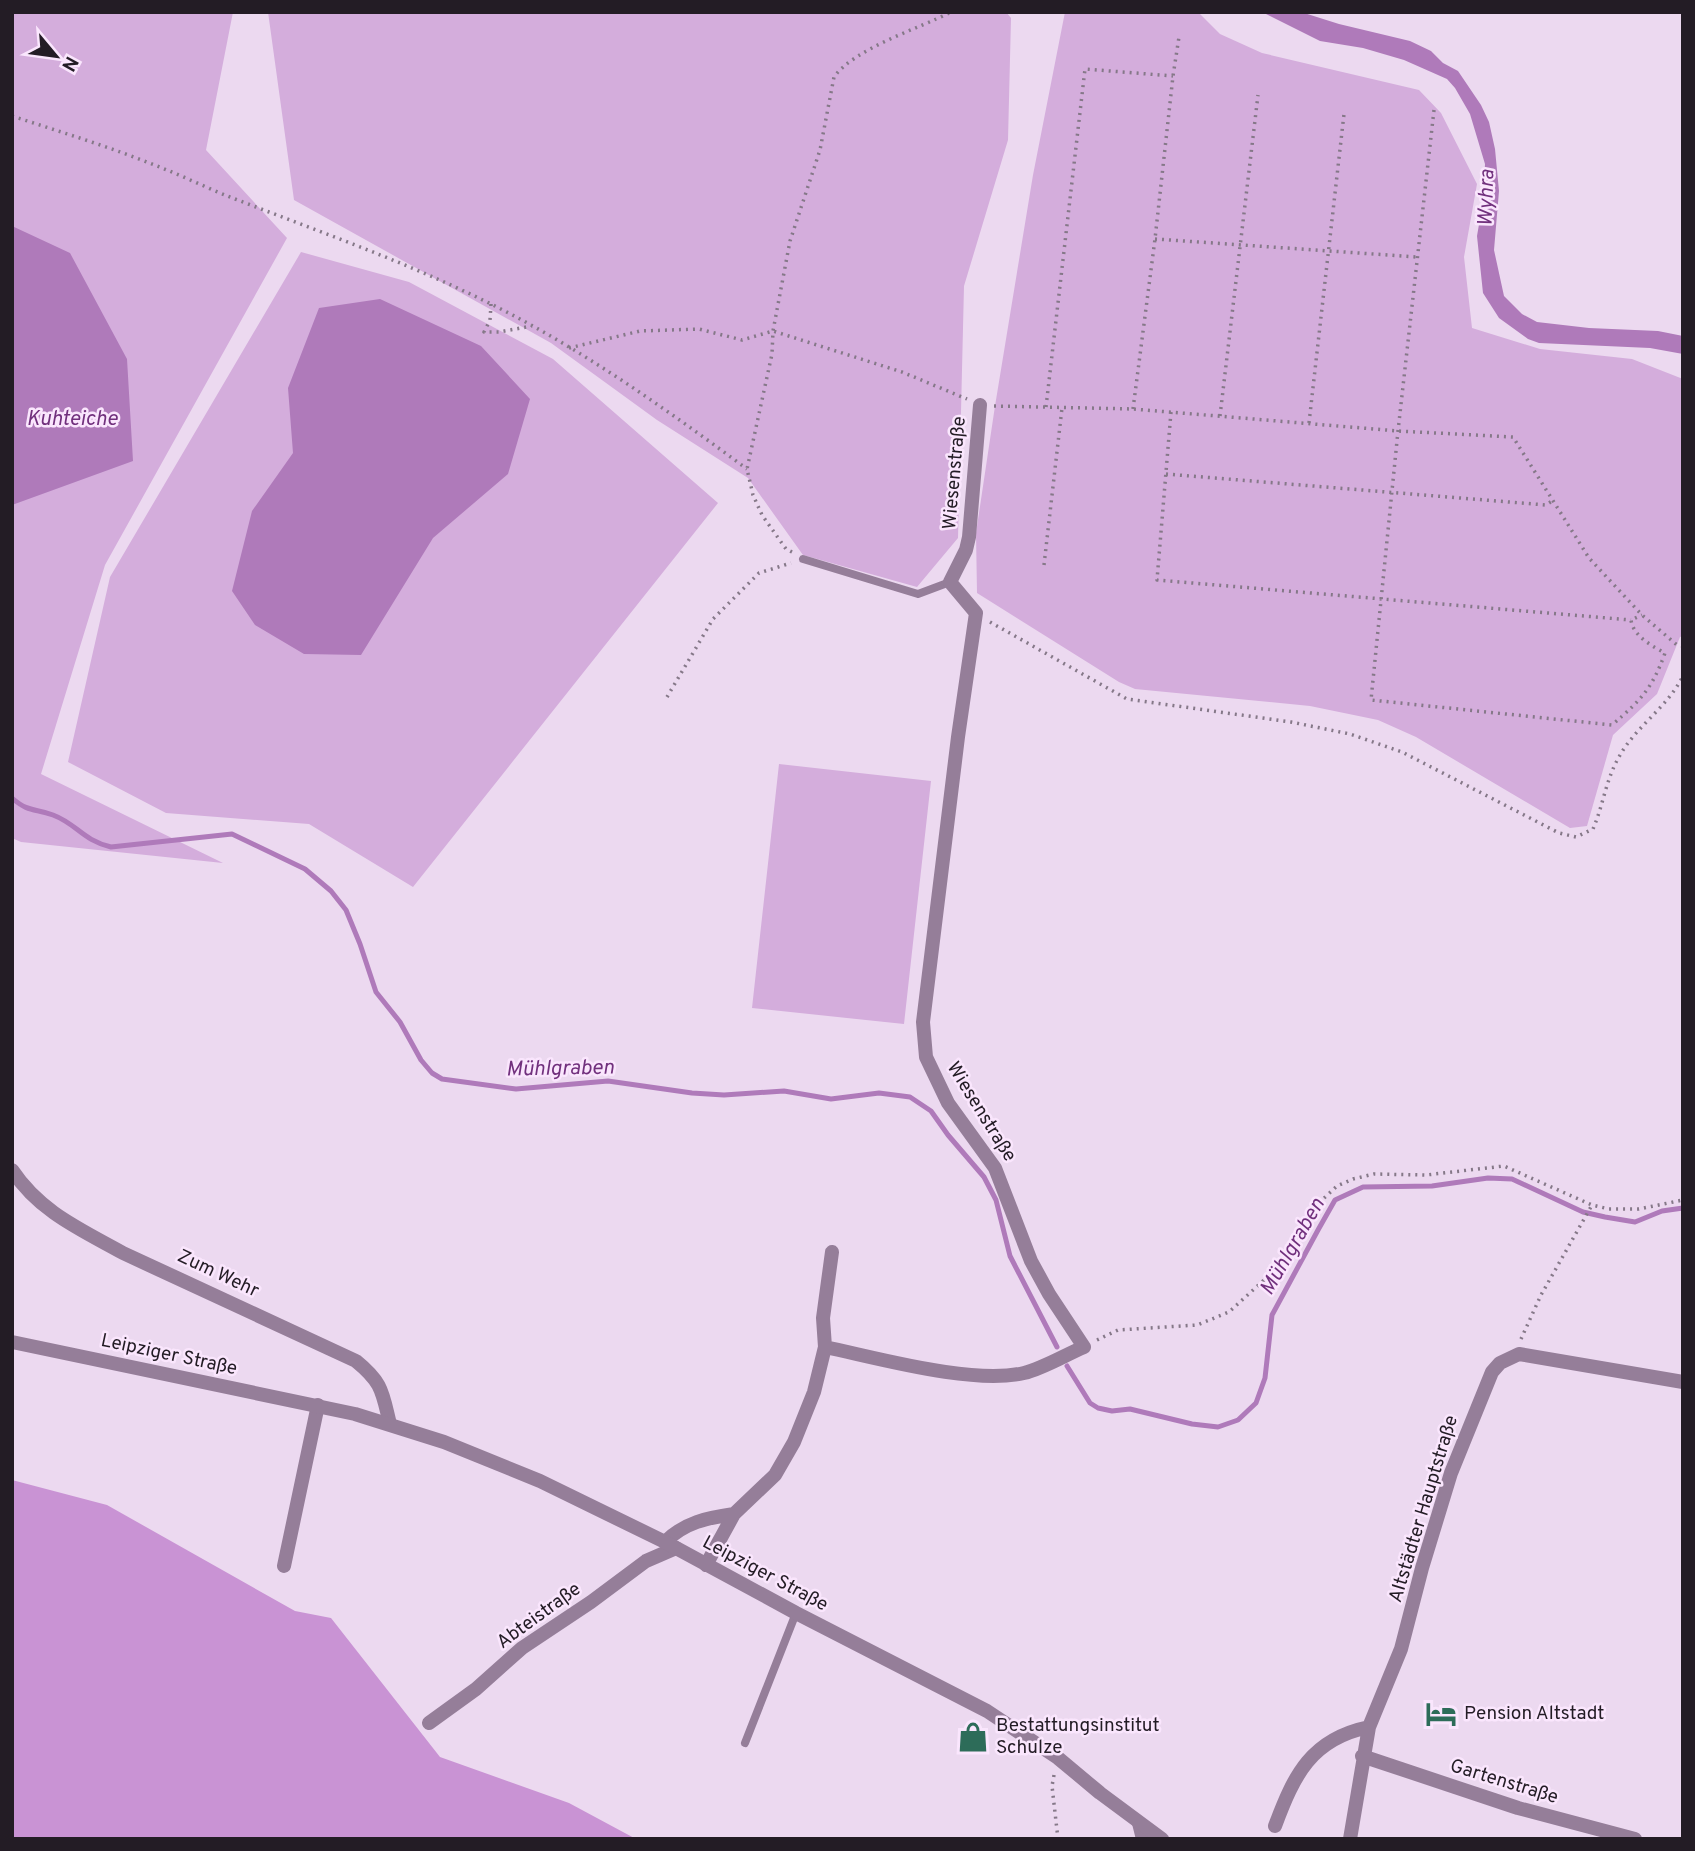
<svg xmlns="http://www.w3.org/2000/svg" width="1695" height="1851" viewBox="0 0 1695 1851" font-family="Overpass,sans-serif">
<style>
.green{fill:#d4addc}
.forest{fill:#c993d4}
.water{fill:#af7aba}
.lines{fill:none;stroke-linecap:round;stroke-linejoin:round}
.stream{stroke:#af7aba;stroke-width:5}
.path{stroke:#857888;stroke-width:3.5;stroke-dasharray:2 5;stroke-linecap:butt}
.service{stroke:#957e99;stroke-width:8}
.minor{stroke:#957e99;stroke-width:14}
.tertiary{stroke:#957e99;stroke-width:14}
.labels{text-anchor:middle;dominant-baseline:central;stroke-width:5;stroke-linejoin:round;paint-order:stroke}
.street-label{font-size:19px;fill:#231c25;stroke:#fae6fd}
.poi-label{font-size:19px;fill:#231c25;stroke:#fae6fd;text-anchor:start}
.water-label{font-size:21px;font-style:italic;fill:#71307d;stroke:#fae6fd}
</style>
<rect width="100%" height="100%" fill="#ecd9f0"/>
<path class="green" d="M12,12H233L206,150L287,238L105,565L41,774L223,863L21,842L12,838Z
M268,12H1006L1011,18L1008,140L964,286L958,538L917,587L803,555L748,478L657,420L551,343L294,200Z
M1065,12H1198L1220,34L1262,53L1419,90L1441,113L1477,184L1464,257L1472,328L1540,349L1632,359L1683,379V636L1680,637L1657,694L1613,735L1587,826L1570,828L1416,737L1378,720L1310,706L1135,689L1119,682L977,593L976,533L995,406L1033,175Z
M301,252L409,282L553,359L718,503L413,887L309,824L166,813L68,762L110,577Z
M779,764L931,781L904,1024L752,1008Z"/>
<path class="forest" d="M12,1480L107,1505L295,1611L331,1618L440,1757L569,1803L636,1839H12Z"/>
<path class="water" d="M1262,12H1301L1339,24L1410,41L1431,51L1443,63L1458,71L1481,105L1489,122L1495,149L1499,191L1494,250L1504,296L1522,314L1537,322L1589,328L1658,331L1683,336V354L1650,348L1539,343L1528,339L1499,318L1483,293L1477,236L1483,201L1485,164L1470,114L1455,88L1447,79L1404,60L1363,48L1320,41Z
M12,226L70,253L127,359L133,461L12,505Z
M380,299L481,346L530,399L508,474L433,538L361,655L304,654L255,625L232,591L252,511L293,453L288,388L319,308Z"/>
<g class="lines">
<path class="stream" d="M12,798C29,813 35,808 53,815C77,824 82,840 111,847L232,834L305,869L331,891L346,910L360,944L376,992L400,1022L421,1060L432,1073L442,1079L516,1089L608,1081L692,1093L724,1095L784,1091L831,1099L879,1093L910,1097L931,1111L948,1135L984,1177L996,1200L1010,1256L1057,1347
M1067,1366L1090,1403L1098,1408L1112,1411L1130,1409L1192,1424L1218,1427L1238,1420L1256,1403L1265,1378L1272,1315L1318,1230L1335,1200L1363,1187L1432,1186L1488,1178L1512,1179L1583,1212L1605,1217L1635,1222L1662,1211L1683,1208"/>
<path class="path" d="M1434,110L1398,431L1371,700L1612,725C1641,700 1652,689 1665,653C1652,646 1633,636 1631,620L1642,615
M12,116C61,132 110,147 157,166C183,176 209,189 235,199C336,238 437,273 531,325C607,367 678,418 747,469
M1155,239L1417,257
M491,304L490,320L484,332H499L532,326
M569,348L640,331L699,329L742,340L773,331L902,372L967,399
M994,406L1133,409L1398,431L1513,437L1589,558L1642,615L1677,645L1683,646
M1046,407L1085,69L1173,76
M1133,409L1155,239L1173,76L1179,37
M1171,412L1157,580L1631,620
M1220,416L1258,95
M1309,423L1344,114
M1166,474L1546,505L1552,501
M792,552L786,549L762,515L753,495L747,469L772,354L773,331L790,241L820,150L834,77C855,48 918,29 951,12
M1044,565L1062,408
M990,622L1127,699L1291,722L1350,734L1402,752L1559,833L1576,837L1593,829C1603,806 1606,779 1619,757C1635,727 1667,708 1683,676
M667,697L713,619L759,573L791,563
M1521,1339L1541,1295L1592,1205
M1097,1340L1118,1330L1197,1325L1229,1312L1287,1259L1322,1200L1337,1186L1353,1179L1374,1174L1426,1175L1504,1166L1592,1205L1609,1209H1639L1683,1200
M1054,1775L1052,1786L1058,1839"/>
<path class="service" d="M803,559L918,594L950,582
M745,1743L796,1613"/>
<path class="minor" d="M12,1170C40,1212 80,1229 123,1253L356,1361C383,1383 382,1392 390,1424
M825,1347C878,1358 973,1385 1024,1373C1044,1368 1065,1355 1084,1347L1049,1294L1031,1261L995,1168L948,1103L926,1057L923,1022L958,737L976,613L950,582L966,550L969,537L980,405
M665,1542C685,1522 707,1518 734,1514
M706,1565L734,1514L775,1475L794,1442L814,1392L825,1347L823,1318L832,1252
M284,1566L318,1405
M429,1723L476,1689L522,1648L591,1602L646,1561L676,1548
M1362,1756L1518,1808L1635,1839
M1139,1823L1143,1839
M1275,1826C1294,1775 1311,1739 1369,1727
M1350,1839L1369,1727L1401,1649L1422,1568L1451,1473L1492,1372L1500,1363L1519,1354L1683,1382"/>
<path class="tertiary" d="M12,1342L355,1414L444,1442L540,1481L665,1542L796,1613L987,1711L1058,1758L1100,1793L1162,1839"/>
</g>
<defs>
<g id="hotel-bare" transform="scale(2.415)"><path d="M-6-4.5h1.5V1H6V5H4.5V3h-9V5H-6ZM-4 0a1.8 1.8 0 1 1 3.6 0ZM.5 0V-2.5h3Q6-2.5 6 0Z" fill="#2d6c59" stroke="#fae6fd" stroke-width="2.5" paint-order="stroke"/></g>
<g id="shop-bare" transform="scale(2.415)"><path d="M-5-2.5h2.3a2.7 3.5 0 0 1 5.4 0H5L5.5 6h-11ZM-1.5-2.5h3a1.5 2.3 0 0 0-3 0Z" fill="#2d6c59" stroke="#fae6fd" stroke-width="2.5" paint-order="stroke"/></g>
</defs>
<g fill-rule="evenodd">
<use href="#hotel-bare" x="1441" y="1714"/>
<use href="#shop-bare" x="973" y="1737"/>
</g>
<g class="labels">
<g class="street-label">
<text transform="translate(955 473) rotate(-85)">Wiesenstraße</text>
<text transform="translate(981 1112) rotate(58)">Wiesenstraße</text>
<text transform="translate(218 1274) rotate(25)">Zum Wehr</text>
<text transform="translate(169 1355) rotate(12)">Leipziger Straße</text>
<text transform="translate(1424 1509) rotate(-73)">Altstädter Hauptstraße</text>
<text transform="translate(765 1574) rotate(28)">Leipziger Straße</text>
<text transform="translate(539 1616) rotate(-36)">Abteistraße</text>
<text transform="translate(1504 1782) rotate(17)">Gartenstraße</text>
</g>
<g class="poi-label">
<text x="1464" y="1714">Pension Altstadt</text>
<text x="996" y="1726">Bestattungsinstitut<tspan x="996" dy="22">Schulze</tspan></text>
</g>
<g class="water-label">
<text transform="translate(1487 198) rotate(-88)">Wyhra</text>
<text x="72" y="419">Kuhteiche</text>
<text transform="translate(560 1069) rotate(-1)">Mühlgraben</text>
<text transform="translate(1293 1247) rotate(-60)">Mühlgraben</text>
</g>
</g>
<rect width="1695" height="1851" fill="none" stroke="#231c25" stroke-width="28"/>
<g transform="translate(56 56) rotate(119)" stroke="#fae6fd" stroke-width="5" paint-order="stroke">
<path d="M0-5L12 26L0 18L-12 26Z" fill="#231c25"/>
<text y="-10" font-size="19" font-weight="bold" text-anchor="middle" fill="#231c25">N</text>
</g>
</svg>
